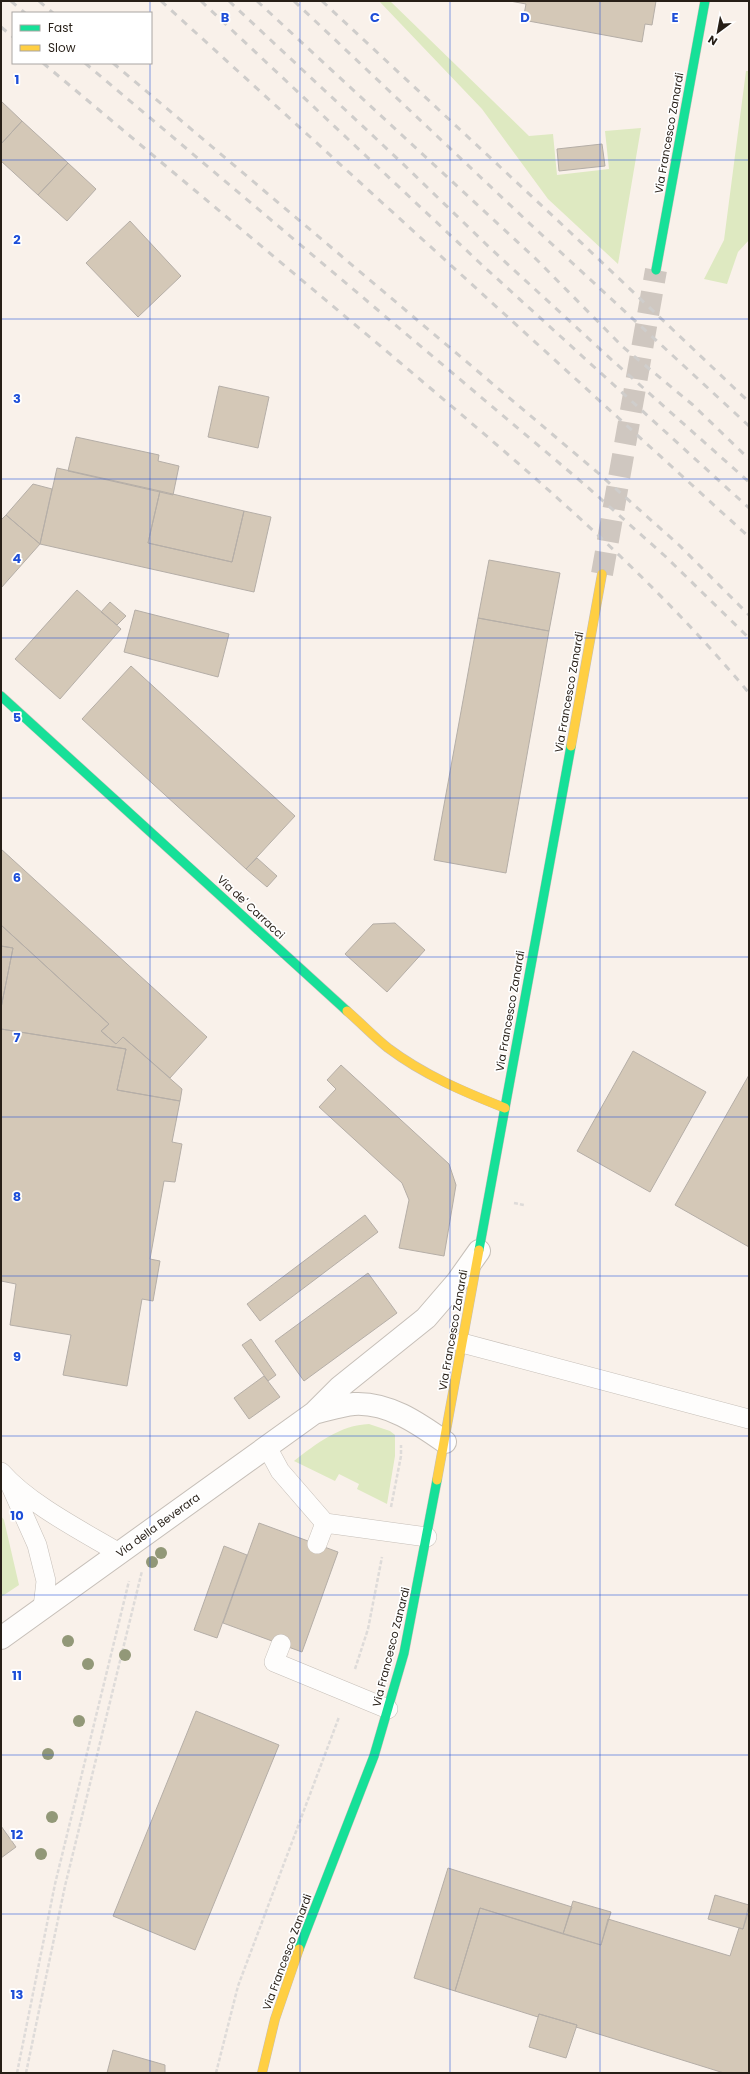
<svg xmlns="http://www.w3.org/2000/svg" width="750" height="2074" viewBox="0 0 750 2074" font-family="Poppins,sans-serif">
<style>
.green{fill:#dee9c1}
.building{fill:#d4c8b7;stroke:#b5aea7}
.lines{fill:none;stroke-linecap:round;stroke-linejoin:round}
.primary-tunnel{stroke:#cfc7c0;stroke-width:22;stroke-dasharray:22 11;stroke-linecap:butt}
.lane-casing{stroke:#c6bfb8;stroke-width:20}
.street-casing{stroke:#c6bfb8;stroke-width:24}
.fast-casing{stroke:#c6bfb8;stroke-width:10}
.slow-casing{stroke:#c6bfb8;stroke-width:10}
.path{stroke:#dedbd9;stroke-width:2.5;stroke-dasharray:4 2;stroke-linecap:butt}
.lane{stroke:#fefdfc;stroke-width:19}
.street{stroke:#fefdfc;stroke-width:22}
.fast{stroke:#16e098;stroke-width:9}
.slow{stroke:#ffcf43;stroke-width:9}
.rail{stroke:#cfcdcb;stroke-width:3;stroke-dasharray:7 7;stroke-linecap:butt}
.tree{fill:#929878}
.grid{fill:none;stroke:#1d4ed8;stroke-width:1;stroke-opacity:0.55}
.labels{text-anchor:middle;dominant-baseline:central;stroke-width:3.5;stroke-linejoin:round;paint-order:stroke}
.street-label{font-size:11px;fill:#271f17;stroke:#fff}
.grid-label{font-size:13px;text-anchor:middle;font-weight:bold;fill:#1d4ed8;stroke:#fff;stroke-width:3.5;stroke-linejoin:round;paint-order:stroke}
</style>
<rect width="100%" height="100%" fill="#f9f1ea"/>
<path class="green" d="M379,1H390L529,136L553,134L557,175L609,169L605,131L641,128L618,264L548,199L482,109Z
M746,71H749V240L738,252L727,284L704,279L724,240Z
M369,1424L390,1431L395,1435V1456L387,1504L357,1489L359,1484L339,1474L335,1481L294,1461C316,1444 340,1425 369,1424Z
M1,1516L4,1520L19,1585L1,1597Z"/>
<path class="building" d="M510,1H656L652,25L645,24L642,42L523,20L526,4Z
M1,101L22,121L1,144Z
M22,121L68,163L38,195L1,161V144Z
M602,144L605,166L559,171L557,149Z
M68,163L96,189L67,221L38,195Z
M130,221L181,276L138,317L86,263Z
M219,386L269,397L258,448L208,437Z
M76,437L159,455L158,461L179,466L173,495L68,471Z
M57,468L160,491L148,543L232,562L244,511L271,517L254,592L40,544Z
M33,484L52,489L40,544L6,515Z
M160,491L244,511L232,562L148,543Z
M6,515L40,544L1,588V520Z
M489,560L560,573L549,631L478,618Z
M77,590L121,629L60,699L15,659Z
M110,602L126,616L117,625L101,612Z
M135,610L229,634L218,677L124,652Z
M478,618L549,631L506,873L434,860Z
M131,666L295,816L246,869L82,719Z
M1,849L207,1037L170,1078L123,1037L116,1044L101,1031L109,1024L1,925Z
M257,858L277,876L267,887L246,869Z
M395,923L425,950L387,992L345,954L373,924Z
M1,925L109,1024L101,1031L116,1044L123,1037L182,1089L180,1101L117,1090L126,1049L1,1029V1008L13,948L1,946Z
M1,946L13,948L1,1008Z
M1,1029L126,1049L117,1090L180,1101L172,1142L182,1144L175,1182L164,1181L150,1259L160,1261L153,1301L142,1299L127,1386L63,1375L71,1335L10,1325L16,1284L1,1281Z
M633,1051L706,1092L650,1192L577,1151Z
M341,1065L449,1164L456,1185L444,1256L399,1248L409,1200L402,1183L319,1107L336,1089L327,1080Z
M749,1075V1247L675,1205Z
M365,1215L378,1232L260,1321L247,1304Z
M368,1273L397,1313L304,1381L275,1341Z
M251,1339L276,1375L268,1381L242,1345Z
M264,1376L280,1397L249,1419L234,1398Z
M259,1523L338,1552L302,1652L223,1623Z
M224,1546L247,1555L217,1638L194,1630Z
M196,1711L279,1745L195,1950L113,1916Z
M1,1826L16,1847L1,1858Z
M448,1868L572,1907L563,1934L480,1908L455,1991L414,1978Z
M715,1895L749,1905L743,1929L708,1919Z
M573,1901L611,1912L601,1945L563,1934Z
M480,1908L601,1945L608,1919L730,1956L739,1928L743,1929L749,1910V2073H724L576,2027L577,2025L539,2014L538,2017L455,1991Z
M539,2014L577,2025L566,2058L529,2047Z
M113,2050L165,2065V2073H107Z"/>
<g class="lines">
<path class="primary-tunnel" d="M602,574L656,270"/>
<g class="lane-casing">
<path id="lane" d="M462,1343L749,1419
M267,1447L280,1471L325,1523
M1,1472C29,1504 82,1531 119,1553
M9,1482L37,1545L46,1581L43,1607
M317,1544L325,1523L427,1537
M281,1644L274,1662L388,1709"/>
</g>
<g class="street-casing">
<path id="street" d="M314,1413C327,1410 341,1405 354,1404C388,1402 418,1423 445,1442
M1,1638L314,1413L340,1387L426,1318L457,1282L479,1251"/>
</g>
<g class="fast-casing">
<path id="fast" d="M656,270L705,1
M1,696L347,1011
M479,1250L571,746
M299,1949L374,1756L404,1653L437,1480"/>
</g>
<g class="slow-casing">
<path id="slow" d="M571,746L602,574
M347,1011C361,1023 374,1037 388,1048C424,1075 464,1092 505,1108
M437,1480L479,1250
M262,2073L275,2019L299,1949"/>
</g>
<path class="path" d="M514,1203L524,1205
M391,1507L401,1456V1445
M355,1669L368,1629L382,1557
M17,2073L55,1884L129,1581
M26,2073L65,1886L142,1571
M216,2073L238,1986L339,1717"/>
<use href="#lane" class="lane"/>
<use href="#street" class="street"/>
<use href="#fast" class="fast"/>
<use href="#slow" class="slow"/>
<path class="rail" d="M11,1L25,13
M39,1L53,13
M161,1L749,537
M201,1L481,264L749,508
M229,1L401,162L489,247L613,361L749,482
M257,1L537,260L623,347L693,405L749,459
M294,1L527,221L749,426
M322,1L570,232L749,402
M1,27L13,37
M43,63C161,162 279,261 397,360C520,464 646,569 749,693
M85,63L584,484L665,556L749,638
M113,63L597,472L679,545L749,615"/>
</g>
<g class="tree">
<circle cx="161" cy="1553" r="6"/>
<circle cx="152" cy="1562" r="6"/>
<circle cx="68" cy="1641" r="6"/>
<circle cx="125" cy="1655" r="6"/>
<circle cx="88" cy="1664" r="6"/>
<circle cx="79" cy="1721" r="6"/>
<circle cx="48" cy="1754" r="6"/>
<circle cx="52" cy="1817" r="6"/>
<circle cx="41" cy="1854" r="6"/>
</g>
<path class="grid" d="M150,1V13M300,1V2073M450,1V2073M600,1V2073M150,63V2073M1,160H749M1,319H749M1,479H749M1,638H749M1,798H749M1,957H749M1,1117H749M1,1276H749M1,1436H749M1,1595H749M1,1755H749M1,1914H749"/>
<g class="labels">
<g class="street-label">
<text transform="translate(669 133) rotate(-80)">Via Francesco Zanardi</text>
<text transform="translate(569 692) rotate(-80)">Via Francesco Zanardi</text>
<text transform="translate(251 907) rotate(43)">Via de' Carracci</text>
<text transform="translate(510 1011) rotate(-80)">Via Francesco Zanardi</text>
<text transform="translate(453 1330) rotate(-80)">Via Francesco Zanardi</text>
<text transform="translate(158 1525) rotate(-36)">Via della Beverara</text>
<text transform="translate(391 1647) rotate(-76)">Via Francesco Zanardi</text>
<text transform="translate(287 1952) rotate(-70)">Via Francesco Zanardi</text>
</g>
</g>
<g class="grid-label">
<text x="225" y="22">B</text>
<text x="375" y="22">C</text>
<text x="525" y="22">D</text>
<text x="675" y="22">E</text>
<text x="17" y="84">1</text>
<text x="17" y="244">2</text>
<text x="17" y="403">3</text>
<text x="17" y="563">4</text>
<text x="17" y="722">5</text>
<text x="17" y="882">6</text>
<text x="17" y="1042">7</text>
<text x="17" y="1201">8</text>
<text x="17" y="1361">9</text>
<text x="17" y="1520">10</text>
<text x="17" y="1680">11</text>
<text x="17" y="1839">12</text>
<text x="17" y="1999">13</text>
</g>
<rect width="750" height="2074" fill="none" stroke="#271f17" stroke-width="4"/>
<rect x="12" y="12" width="140" height="52" fill="#ffffff" stroke="#a9a5a2"/>
<rect x="20" y="25" width="20" height="6" fill="#16e098" stroke="#a9a5a2"/>
<text x="48" y="32" font-size="12" fill="#271f17">Fast</text>
<rect x="20" y="45" width="20" height="6" fill="#ffcf43" stroke="#a9a5a2"/>
<text x="48" y="52" font-size="12" fill="#271f17">Slow</text>
<g transform="translate(718 32) rotate(212)" stroke="#ffffff" stroke-width="3" paint-order="stroke">
<path d="M0-3L7 15L0 10L-7 15Z" fill="#271f17"/>
<text y="-6" font-size="11" font-weight="bold" text-anchor="middle" fill="#271f17">N</text>
</g>
</svg>
